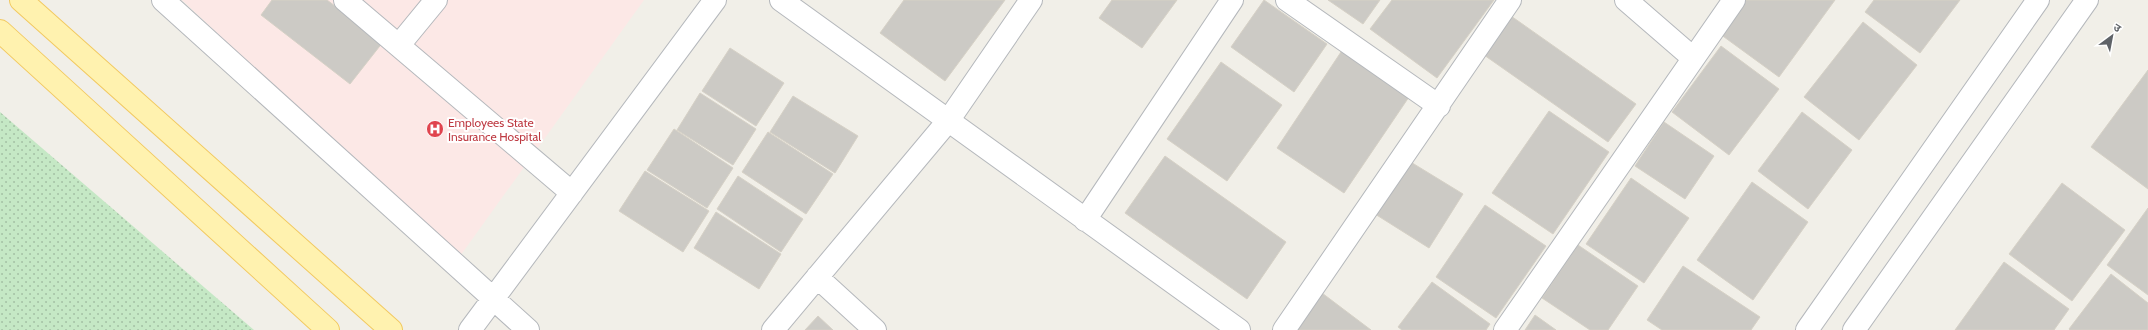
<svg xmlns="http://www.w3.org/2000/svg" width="2148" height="330" viewBox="0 0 2148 330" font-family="Cabin,'Noto Sans Devanagari',sans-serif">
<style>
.medical{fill:#fce8e6}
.grass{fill:url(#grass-dots)}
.building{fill:#cccac5;stroke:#d6d1c6}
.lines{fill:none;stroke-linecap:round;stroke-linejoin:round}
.minor-casing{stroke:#b5b8bc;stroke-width:24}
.major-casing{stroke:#f2c960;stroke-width:24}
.minor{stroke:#fff;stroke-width:22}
.major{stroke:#fff2af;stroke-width:22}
.labels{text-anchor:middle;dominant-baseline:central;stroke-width:4;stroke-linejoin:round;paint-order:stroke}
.health-label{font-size:12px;fill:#be3a42;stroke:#fff;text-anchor:start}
</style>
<defs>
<pattern id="grass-dots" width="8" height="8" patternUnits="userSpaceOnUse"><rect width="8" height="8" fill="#c5e8c5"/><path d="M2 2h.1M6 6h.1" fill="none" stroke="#a3c0a4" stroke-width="1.8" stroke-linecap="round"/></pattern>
</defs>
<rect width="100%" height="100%" fill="#f1efe8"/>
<path class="medical" d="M182,0H644L458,259Z"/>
<path class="grass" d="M0,112L254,330H0Z"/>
<path class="building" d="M272,0H327L383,42L350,84L261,15Z
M904,0H1005L945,81L880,33Z
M1112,0H1177L1142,48L1099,18Z
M1264,0L1327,44L1294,92L1231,47Z
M1328,0H1380L1363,24Z
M1392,0H1494L1437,78L1370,29Z
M1745,0H1835L1779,77L1720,34Z
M1874,0H1960L1920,53L1865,12Z
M1511,16L1636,104L1608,142L1484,55Z
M1863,22L1917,65L1859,140L1804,97Z
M1721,46L1779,89L1729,155L1672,112Z
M730,48L784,83L756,126L702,91Z
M1343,49L1411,94L1344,193L1277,148Z
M1221,62L1282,105L1227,181L1167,139Z
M2148,70V189L2091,147Z
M700,93L756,129L733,165L677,130Z
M793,96L858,136L835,173L770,132Z
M1549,111L1609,152L1553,234L1492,193Z
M1802,112L1852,150L1808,209L1758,171Z
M1664,122L1714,156L1685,199L1635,166Z
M674,129L733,168L707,208L647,170Z
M768,132L833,174L806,214L742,172Z
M1165,156L1286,242L1247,299L1125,213Z
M1409,161L1463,194L1429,248L1375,214Z
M645,171L709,211L683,252L619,211Z
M738,176L803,219L781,252L717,209Z
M1631,178L1689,218L1644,283L1586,244Z
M1752,182L1808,222L1753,300L1697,260Z
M2062,183L2125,230L2072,301L2009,254Z
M1485,205L1546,246L1496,318L1436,277Z
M2148,208V295L2107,265Z
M716,212L781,254L759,289L694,248Z
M1578,245L1638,286L1608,330H1590L1542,298Z
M2004,262L2069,309L2054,330H1955Z
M1683,266L1760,317L1751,330H1662L1647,320Z
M2111,274L2148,303V330H2070L2069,329Z
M1432,282L1490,324L1486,330H1402L1398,327Z
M1318,290L1371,330H1299L1292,325Z
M1535,315L1556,330H1525Z
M818,316L833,330H805Z"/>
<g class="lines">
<g class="minor-casing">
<path id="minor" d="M163,0L528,330
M345,0L572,193
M781,0L1239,330
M1287,0L1439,106
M1626,0L1693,58
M399,45L436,0
M1085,220L1232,0
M817,277L875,330
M470,330L715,0
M773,330L948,121L1031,0
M1284,330L1510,0
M1505,330L1734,0
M1807,330L2038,0
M1854,330L2087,0"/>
</g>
<g class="major-casing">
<path id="major" d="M21,0L391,330
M0,31L328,330"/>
</g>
<use href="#minor" class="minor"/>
<use href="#major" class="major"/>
</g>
<defs>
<g id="hospital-disc" transform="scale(0.9)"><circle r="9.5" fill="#e0444e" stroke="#fff"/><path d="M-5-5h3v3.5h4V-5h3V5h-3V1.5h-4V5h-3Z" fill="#fff"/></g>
</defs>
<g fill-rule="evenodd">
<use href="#hospital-disc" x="435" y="129"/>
</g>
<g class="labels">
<g class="health-label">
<text x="448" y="122">Employees State<tspan x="448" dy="14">Insurance Hospital</tspan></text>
</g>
</g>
<g transform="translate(2112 36) rotate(32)" stroke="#ffffff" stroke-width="3" paint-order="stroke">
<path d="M0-3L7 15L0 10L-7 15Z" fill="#5f6368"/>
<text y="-6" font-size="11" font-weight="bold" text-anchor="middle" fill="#5f6368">उ</text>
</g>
</svg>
